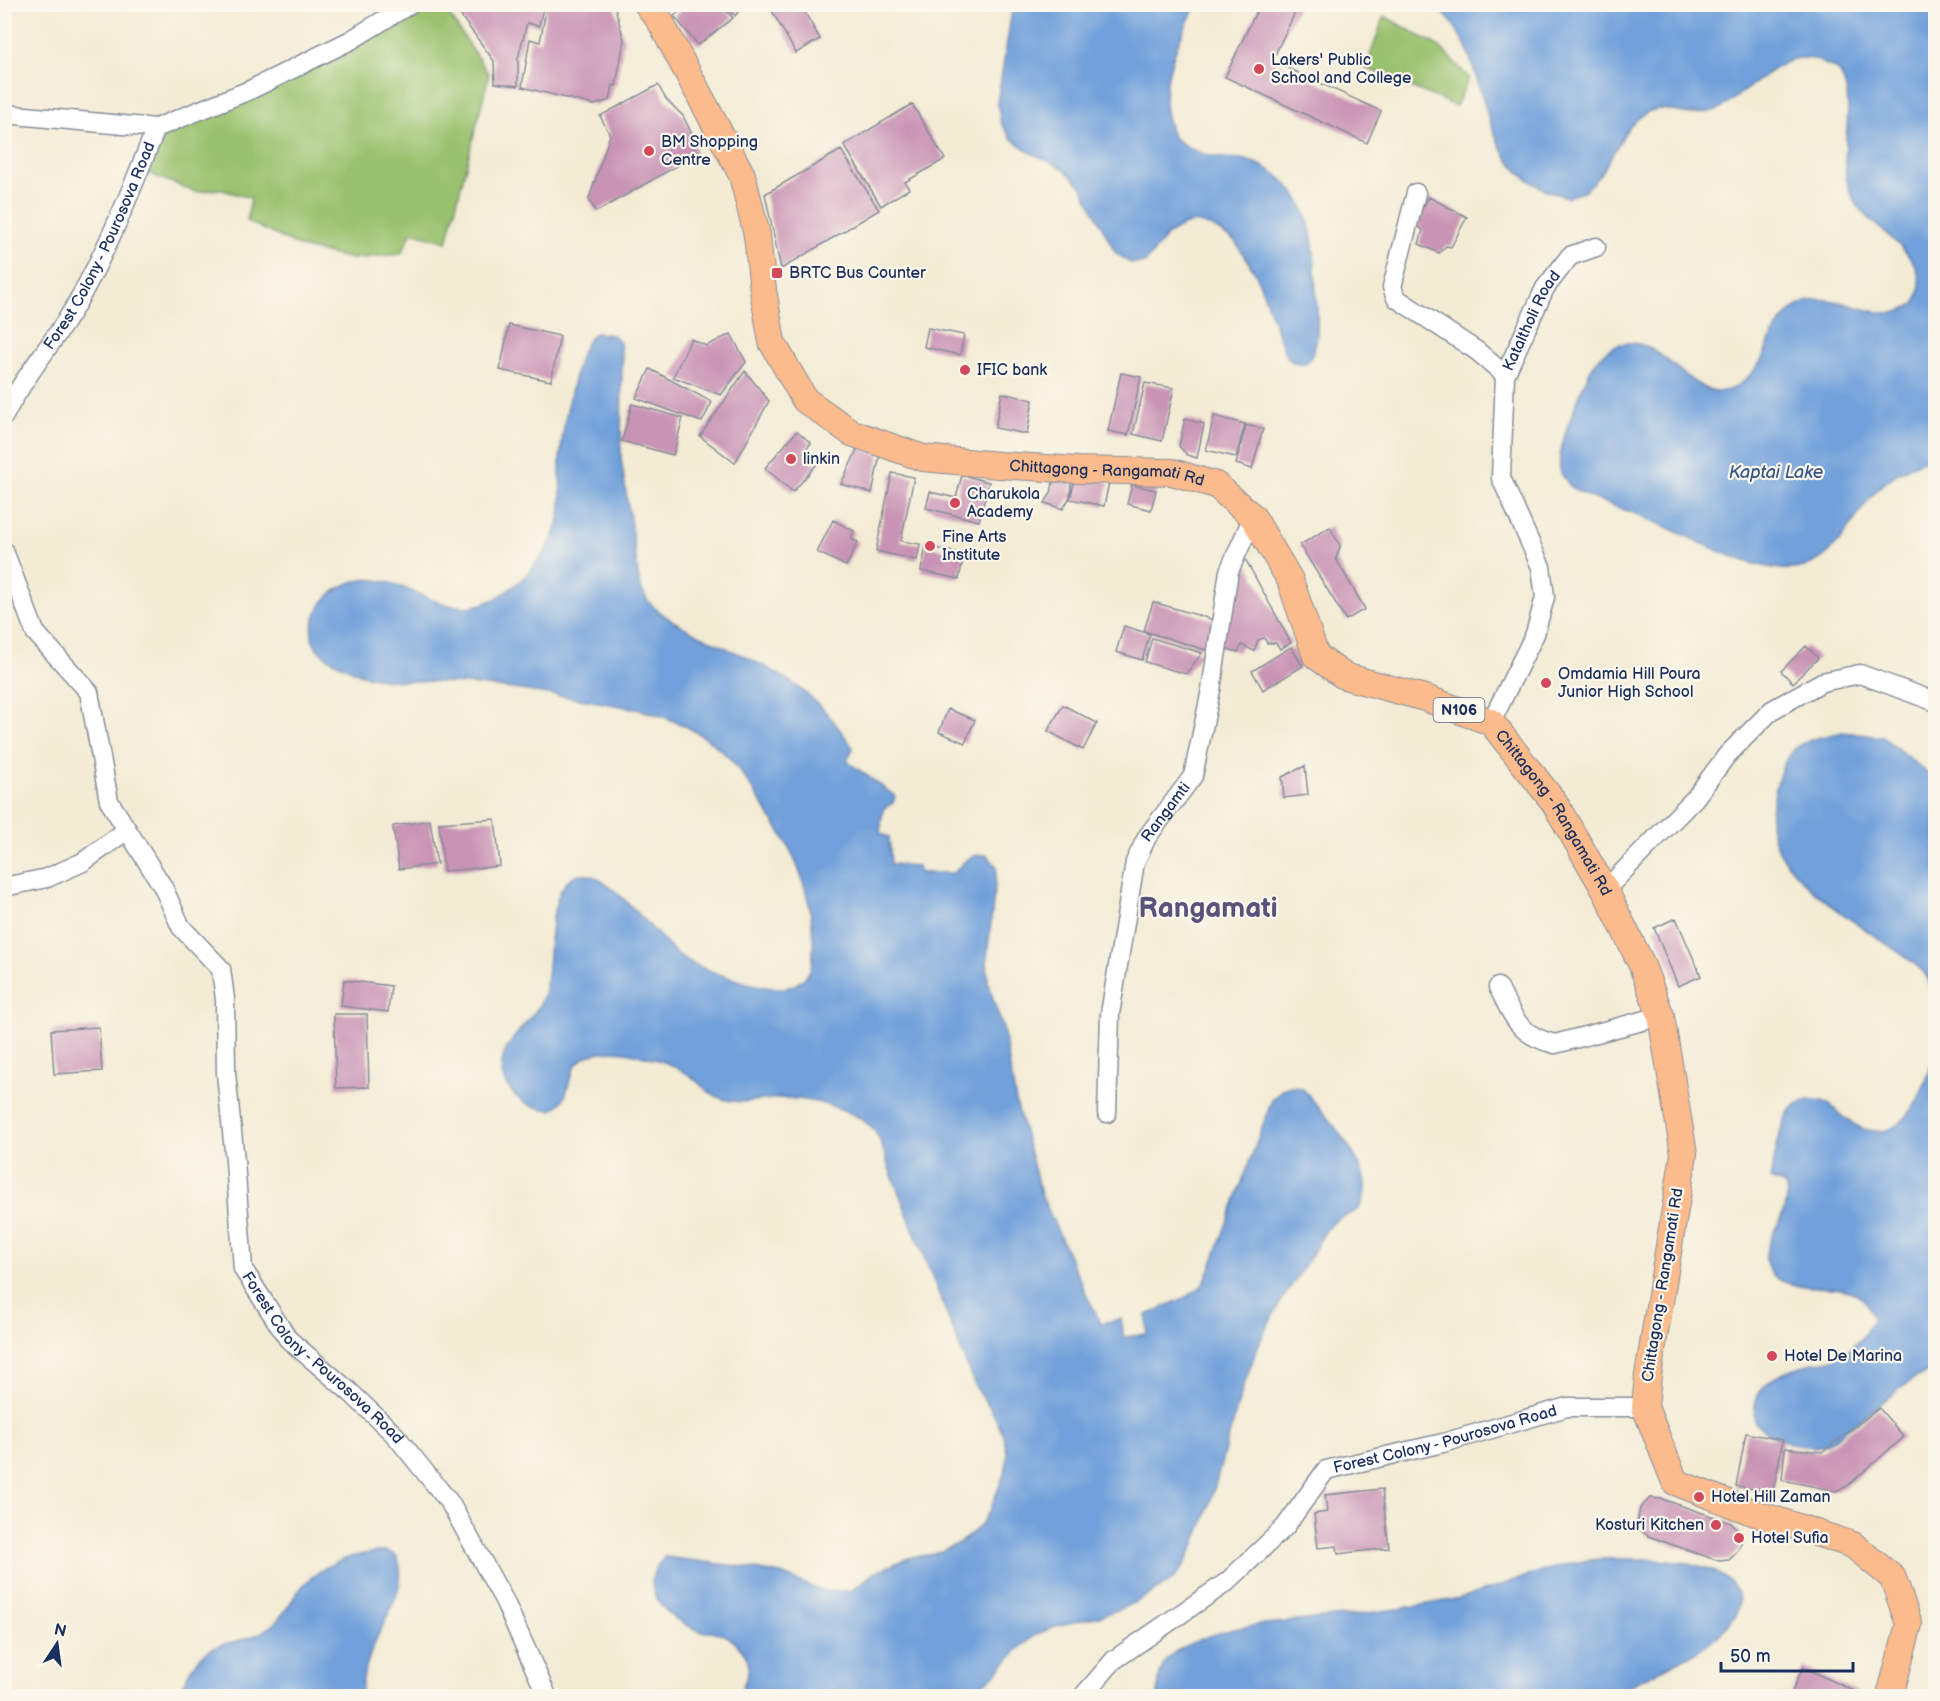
<svg xmlns="http://www.w3.org/2000/svg" width="1940" height="1701" viewBox="0 0 1940 1701" font-family="'Balsamiq Sans',sans-serif">
<style>
.green{fill:#9ac16d;stroke:#5a7866;stroke-width:1.5}
.water{fill:#71a0da;stroke:#46689c;stroke-width:1.5}
.building{fill:#c893b4}
.lines{fill:none;stroke-linecap:round;stroke-linejoin:round}
.minor-casing{stroke:#878d99;stroke-width:21}
.highway-casing{stroke:#878d99;stroke-width:28}
.minor{stroke:#fff;stroke-width:18}
.highway{stroke:#fbbb8d;stroke-width:26}
.poi-dot{fill:#d1495b;stroke:#fbf7ec;stroke-width:2}
.labels{text-anchor:middle;dominant-baseline:central;stroke-width:4.5;stroke-linejoin:round;paint-order:stroke}
.shield{fill:#fbf7ec;stroke:#5e6b89;stroke-width:1.5}
.shield-label{font-size:15px;font-weight:bold;fill:#1b2f5e}
.poi-label{font-size:16px;fill:#1b2f5e;stroke:#fbf7ec;text-anchor:start}
.street-label{font-size:16px;fill:#1b2f5e;stroke:#fbf7ec}
.water-label{font-size:18px;font-style:italic;fill:#395789;stroke:#fbf7ec}
.town-label{font-size:28px;font-weight:bold;fill:#58527c;stroke:#fbf7ec}
</style>
<rect width="100%" height="100%" fill="#fbf7ec"/>
<filter id="ink" filterUnits="userSpaceOnUse"><feTurbulence type="fractalNoise" baseFrequency=".0167" numOctaves="2"/><feDisplacementMap in="SourceGraphic" scale="12" xChannelSelector="R" yChannelSelector="G"/><feConvolveMatrix kernelMatrix="1 2 1 2 8 2 1 2 1" color-interpolation-filters="sRGB"/></filter>
<filter id="wash" filterUnits="userSpaceOnUse"><feTurbulence type="fractalNoise" baseFrequency=".008" numOctaves="4" result="noise"/><feDisplacementMap in="SourceGraphic" scale="24" xChannelSelector="R" yChannelSelector="G"/><feGaussianBlur stdDeviation="1.35" result="paint"/><feColorMatrix in="noise" values="0 0 0 0 0 0 0 0 0 0 0 0 0 0 0 0 0 1.4 0 .05"/><feComposite in="paint" operator="in"/></filter>
<g filter="url(#wash)">
<rect width="100%" height="100%" fill="#f3ebd4"/>
<path class="green" d="M424,5H443L489,75L447,242L412,232L401,254L352,259L300,247L247,221L251,198L219,189L196,192L145,172L164,130C254,94 344,58 424,5Z
M1384,16L1440,47L1469,78L1456,106L1366,68Z"/>
<path class="water" d="M1013,5H1196C1181,35 1164,70 1165,105C1166,116 1170,127 1173,137C1188,149 1204,156 1223,158C1229,159 1235,158 1241,159C1255,161 1267,168 1278,176C1316,207 1314,250 1316,294C1317,316 1322,348 1305,364L1293,362L1286,356L1256,274L1235,241L1213,227L1195,222L1182,226L1167,235L1145,263H1130L1115,252L1082,187L1064,169L1028,151L1012,139L1001,123L997,103Z
M1434,5H1935V458C1915,462 1893,474 1878,489C1852,516 1837,564 1794,569C1780,571 1748,563 1734,557C1702,545 1671,528 1639,515C1622,508 1580,496 1569,485C1567,482 1563,476 1561,473C1555,456 1570,420 1576,404C1584,383 1593,356 1615,346C1659,328 1685,396 1724,391C1742,388 1757,369 1765,353C1768,347 1770,338 1774,332C1780,322 1791,310 1800,305C1829,287 1867,319 1898,312C1903,310 1910,306 1915,304C1917,298 1920,292 1920,286C1920,246 1869,230 1853,198C1833,161 1860,107 1840,73C1837,69 1830,66 1825,64C1818,60 1807,57 1799,58C1781,59 1740,95 1723,107C1713,112 1703,114 1692,114C1676,114 1661,104 1646,113C1619,128 1610,171 1585,190C1581,193 1574,195 1568,197C1560,195 1550,192 1542,188C1469,153 1494,49 1434,5Z
M595,333L613,335L620,343L622,358L621,458L640,587C643,592 646,599 650,603C668,625 735,650 762,665C805,688 826,707 853,748L847,761L895,796L893,803L883,809L880,833L889,837L891,864L918,866L919,873H954C964,861 971,853 987,855L997,867L987,958L988,983L1003,1029L1016,1102L1041,1194L1087,1296L1101,1323L1121,1319L1124,1337L1147,1334V1315L1186,1297L1201,1287L1209,1272L1272,1100C1283,1087 1285,1084 1303,1089C1322,1111 1368,1161 1365,1190C1362,1219 1346,1210 1332,1224C1322,1233 1316,1248 1309,1259C1293,1283 1277,1305 1265,1331C1248,1367 1237,1407 1226,1446C1217,1478 1197,1562 1169,1582C1149,1596 1127,1608 1103,1615C1082,1621 1060,1623 1040,1633C1007,1650 999,1686 960,1693C920,1700 882,1681 845,1696H739C742,1687 751,1672 748,1661C745,1651 733,1639 723,1634C716,1631 707,1633 700,1631C669,1621 632,1587 665,1557L744,1567L781,1574L814,1588L830,1592L852,1590L874,1573L894,1564L911,1557L934,1554L960,1543L980,1526L990,1510L1006,1469L1007,1452L1003,1434L992,1411L975,1386L888,1165C884,1152 881,1138 872,1128C854,1108 807,1098 782,1098C763,1099 742,1105 723,1099C709,1095 701,1084 689,1075C667,1060 620,1045 593,1054C565,1063 574,1084 562,1101C560,1105 555,1108 552,1110C536,1108 523,1105 512,1092C484,1060 519,1034 537,1009C544,999 546,988 547,976C551,950 548,890 574,876C602,861 656,937 676,953C695,968 761,991 785,988C796,986 808,978 811,967C814,958 813,949 813,940C812,900 798,857 775,824C760,802 747,777 729,758C711,739 686,725 661,716C640,708 615,705 592,701C545,693 499,686 451,683C422,680 390,683 362,675C357,673 352,670 346,667C321,656 303,645 316,615C319,606 324,600 331,594C382,552 424,615 475,606C497,602 519,584 533,567C551,548 563,521 561,495C561,483 559,471 560,459C562,432 567,407 574,380C578,363 581,345 595,333Z
M1843,732L1883,737L1935,779V1004C1933,995 1930,982 1925,974C1918,964 1895,950 1885,943C1847,916 1770,872 1770,819C1771,809 1774,798 1776,788C1786,743 1802,741 1843,732Z
M1935,1051V1369L1913,1379L1826,1445C1803,1451 1771,1439 1755,1422C1749,1383 1782,1371 1812,1363C1820,1362 1828,1361 1835,1358C1852,1351 1865,1335 1873,1319C1870,1312 1868,1304 1863,1299C1840,1277 1787,1298 1769,1270C1756,1248 1786,1221 1787,1197C1787,1192 1787,1187 1783,1184C1780,1182 1774,1181 1770,1179C1775,1160 1779,1124 1791,1109C1799,1099 1818,1097 1828,1104C1838,1110 1846,1121 1857,1126C1906,1150 1926,1086 1935,1051Z
M386,1551L396,1555C411,1583 385,1617 375,1642C368,1659 361,1679 361,1696H177C186,1678 195,1655 216,1647C234,1640 252,1640 268,1628C280,1620 289,1605 297,1593C319,1563 351,1554 386,1551Z
M1644,1559L1689,1563L1712,1570L1730,1581L1738,1593L1739,1604L1736,1616L1716,1638L1696,1652L1609,1696H1158C1158,1680 1160,1662 1175,1652C1219,1625 1264,1624 1315,1619C1346,1616 1378,1613 1409,1607C1427,1604 1445,1602 1463,1597C1505,1585 1546,1567 1589,1560C1607,1558 1626,1559 1644,1559Z"/>
<g id="blocks">
<path class="building" d="M452,4H544L539,26L527,23L518,58V86L495,83L494,61Z
M547,4H614L624,40L616,86L613,85L610,100L594,105L522,87L530,39L540,42Z
M688,4H727L723,8L733,18L698,45L674,16Z
M729,4H745L735,16L726,8Z
M772,4H800L820,39L796,53L769,6Z
M1260,4H1299L1272,61L1381,111L1367,143L1225,77Z
M658,85L666,99L683,116L691,132L696,155L596,212L589,199L610,135L600,116Z
M912,104L945,159L905,182L909,189L881,206L844,145Z
M841,150L879,210L781,269L765,194Z
M1429,197L1467,217L1451,247L1446,246L1439,253L1419,244L1423,230L1417,226L1420,220L1418,216Z
M509,325L560,336L551,381L500,370Z
M928,328L964,335L960,355L924,347Z
M731,334L746,362L721,395L673,377L691,339L706,346Z
M650,369L712,402L702,422L636,398Z
M745,371L769,401L735,463L700,436Z
M1121,373L1141,377L1128,435L1108,431Z
M1145,383L1174,388L1162,441L1133,434Z
M1002,393L1033,400L1027,434L995,428Z
M632,404L683,418L673,455L622,441Z
M1214,416L1245,424L1236,457L1206,450Z
M1185,419L1204,424L1197,458L1187,455L1179,446Z
M1246,425L1263,429L1252,469L1236,464Z
M797,431L811,443L803,453L817,464L793,492L765,468Z
M858,448L880,455L872,493L841,484Z
M892,473L914,477L901,541L920,544L917,560L876,551Z
M1055,473L1072,475L1070,497L1063,509L1045,503L1051,493Z
M962,475L989,482L979,521L926,508L930,492L956,498Z
M1076,475L1109,482L1104,506L1070,499Z
M1132,485L1156,490L1151,510L1127,504Z
M833,520L854,531L851,539L858,542L846,566L817,552Z
M1330,527L1340,546L1336,559L1365,609L1346,620L1300,545Z
M926,546L964,554L959,579L921,571Z
M1242,553L1291,643L1280,649L1276,643H1267L1264,638L1258,640L1254,651L1242,645L1238,652L1217,646Z
M1153,602L1214,620L1206,650L1144,631Z
M1124,626L1150,634L1142,660L1116,652Z
M1152,638L1202,653L1186,674L1145,662Z
M1806,646L1818,658L1793,683L1781,671Z
M1291,647L1303,666L1263,690L1252,671Z
M1063,705L1097,723L1083,750L1048,731Z
M948,709L975,720L965,743L939,732Z
M1305,766L1308,795L1284,798L1282,777Z
M495,819L500,866L444,871L439,823Z
M430,820L437,864L399,869L393,826Z
M1676,918L1701,976L1678,986L1654,928Z
M344,980L391,986L388,1012L341,1006Z
M334,1014H367L369,1087L336,1088Z
M99,1027L102,1071L54,1074L51,1030Z
M1879,1408L1904,1437L1847,1486L1836,1491L1782,1480L1785,1448L1822,1452Z
M1746,1433L1783,1440L1773,1492L1736,1486Z
M1382,1489L1389,1548L1338,1554L1337,1546L1318,1548L1314,1514L1327,1512L1325,1495Z
M1650,1498L1662,1499L1731,1523L1740,1533L1741,1544L1736,1553L1729,1560L1719,1561L1648,1536L1640,1529L1638,1519L1640,1508Z
M1803,1667L1858,1693L1857,1696H1797L1791,1694Z"/>
</g>
</g>
<g filter="url(#ink)">
<use href="#blocks" fill-opacity="0" stroke="#878d99" stroke-width="1.5"/>
<g class="lines">
<g class="minor-casing">
<g id="minor">
<path d="M4,114L156,128"/>
<path d="M1416,193L1392,287L1396,298L1477,351L1505,375"/>
<path id="s1" d="M4,416C23,377 52,345 74,308C107,251 132,189 156,128L250,90L351,40L410,4"/>
<path id="s2" d="M4,551L35,632L89,692L109,801L163,887L181,927L221,969L225,999L226,1073L235,1161L243,1269L288,1339L350,1392L395,1435L450,1503L504,1600L547,1696"/>
<path id="s3" d="M1491,722L1535,634L1545,597L1541,567L1501,478L1505,375L1545,288L1570,256L1596,247"/>
<path d="M4,887L47,878L83,862L127,830"/>
<path d="M1605,890L1695,798L1727,755L1772,710L1822,682L1860,674L1936,702"/>
<path d="M1498,987C1514,1018 1518,1035 1555,1044L1661,1016"/>
<path id="s4" d="M1107,1113L1110,1014L1135,862L1147,837L1193,776L1211,690L1229,571L1253,517"/>
<path id="s5" d="M1083,1696L1114,1660L1227,1582L1285,1527L1326,1470L1443,1443L1567,1407H1645"/>
</g>
</g>
<g class="highway-casing">
<g id="highway">
<path id="s6" d="M647,4L660,21L742,175L757,235L763,290L772,342L805,400L852,433L923,458L999,465L1078,470L1172,472L1216,485L1253,517L1290,580L1316,656L1344,676L1425,698L1491,722L1554,802L1605,890L1641,963L1661,1016L1684,1154L1648,1375L1645,1407L1675,1482L1749,1511L1853,1545L1893,1578L1909,1624L1890,1696"/>
</g>
</g>
<use href="#minor" class="minor"/>
<use href="#highway" class="highway"/>
</g>
</g>
<g class="poi-dot">
<circle cx="1259" cy="69" r="6"/>
<circle cx="649" cy="151" r="6"/>
<rect x="771" y="267" width="12" height="12" rx="3"/>
<circle cx="965" cy="370" r="6"/>
<circle cx="791" cy="459" r="6"/>
<circle cx="955" cy="503" r="6"/>
<circle cx="930" cy="546" r="6"/>
<circle cx="1546" cy="683" r="6"/>
<circle cx="1772" cy="1356" r="6"/>
<circle cx="1699" cy="1497" r="6"/>
<circle cx="1716" cy="1525" r="6"/>
<circle cx="1739" cy="1538" r="6"/>
</g>
<g class="labels">
<rect class="shield" x="1433.5" y="698" width="51" height="24" rx="4.5"/>
<g class="shield-label">
<text x="1459" y="710">N106</text>
</g>
<g class="poi-label">
<text x="1271" y="60">Lakers' Public<tspan x="1271" dy="18">School and College</tspan></text>
<text x="661" y="142">BM Shopping<tspan x="661" dy="18">Centre</tspan></text>
<text x="789" y="273">BRTC Bus Counter</text>
<text x="977" y="370">IFIC bank</text>
<text x="803" y="459">linkin</text>
<text x="967" y="494">Charukola<tspan x="967" dy="18">Academy</tspan></text>
<text x="942" y="537">Fine Arts<tspan x="942" dy="18">Institute</tspan></text>
<text x="1558" y="674">Omdamia Hill Poura<tspan x="1558" dy="18">Junior High School</tspan></text>
<text x="1784" y="1356">Hotel De Marina</text>
<text x="1711" y="1497">Hotel Hill Zaman</text>
<text x="1704" y="1525" text-anchor="end">Kosturi Kitchen</text>
<text x="1751" y="1538">Hotel Sufia</text>
</g>
<g class="street-label">
<text stroke="none"><textPath href="#s1" startOffset="196">Forest Colony - Pourosova Road</textPath></text>
<text stroke="none"><textPath href="#s3" startOffset="428">Kataltholi Road</textPath></text>
<text stroke="none"><textPath href="#s6" startOffset="750">Chittagong - Rangamati Rd</textPath></text>
<text stroke="none"><textPath href="#s4" startOffset="312">Rangamti</textPath></text>
<text stroke="none"><textPath href="#s6" startOffset="1362">Chittagong - Rangamati Rd</textPath></text>
<text transform="translate(1663 1285) rotate(-81)">Chittagong - Rangamati Rd</text>
<text stroke="none"><textPath href="#s2" startOffset="903">Forest Colony - Pourosova Road</textPath></text>
<text stroke="none"><textPath href="#s5" startOffset="458">Forest Colony - Pourosova Road</textPath></text>
</g>
<g class="water-label">
<text x="1776" y="472">Kaptai Lake</text>
</g>
<g class="town-label">
<text x="1208" y="908">Rangamati</text>
</g>
</g>
<rect width="1940" height="1701" fill="none" stroke="#fbf7ec" stroke-width="24"/>
<g transform="translate(57 1644) rotate(13)" stroke="#fbf7ec" stroke-width="4.5" paint-order="stroke">
<path d="M0-4.5L10 22L0 15L-10 22Z" fill="#1b2f5e"/>
<text y="-9" font-size="16" font-weight="bold" text-anchor="middle" fill="#1b2f5e">N</text>
</g>
<path d="M1721 1662v9h132v-9" fill="none" stroke="#1b2f5e" stroke-width="3"/>
<text x="1730" y="1662" font-size="18" fill="#1b2f5e" stroke="#fbf7ec" stroke-width="4.5" paint-order="stroke">50 m</text>
</svg>
